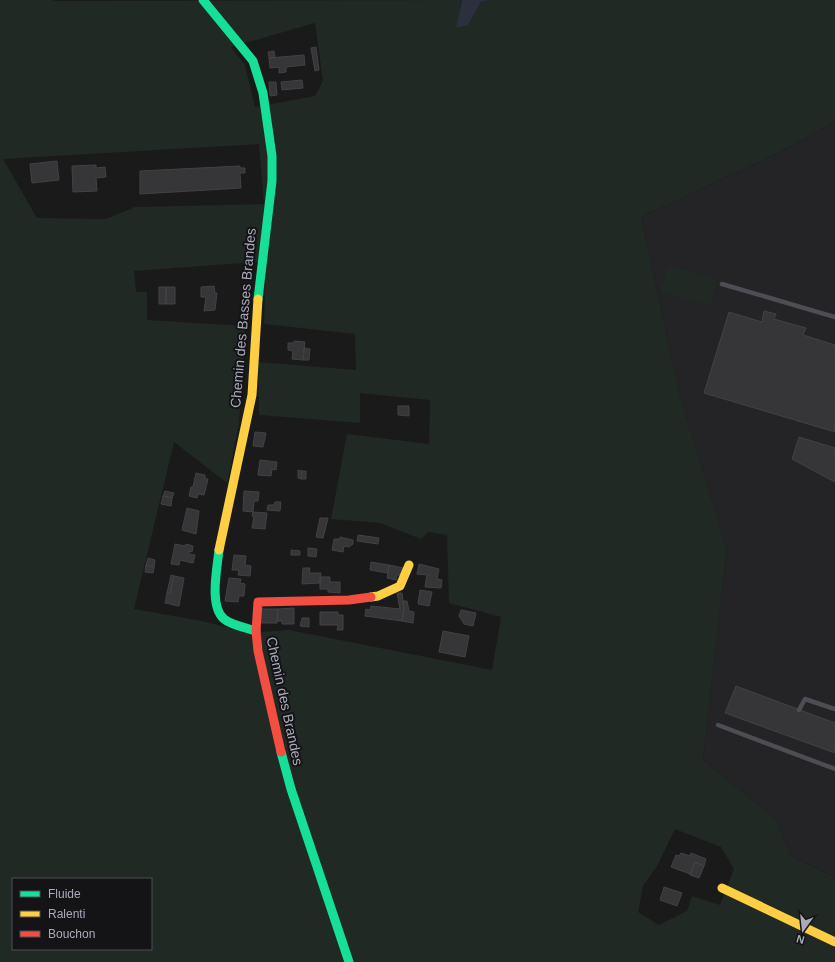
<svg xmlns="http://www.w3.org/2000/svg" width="835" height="962" viewBox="0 0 835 962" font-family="Arial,sans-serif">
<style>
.built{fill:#242326}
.green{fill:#212924;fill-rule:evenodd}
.water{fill:#2c2f3d}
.building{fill:#363638;stroke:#424246}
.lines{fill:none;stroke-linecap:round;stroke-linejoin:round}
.lane{stroke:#4e4d53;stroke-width:4.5}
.fast{stroke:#16e098;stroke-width:9}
.slow{stroke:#ffcf43;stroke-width:9}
.jam{stroke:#f24e42;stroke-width:9}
.labels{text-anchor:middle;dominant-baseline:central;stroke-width:4;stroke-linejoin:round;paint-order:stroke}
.street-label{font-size:14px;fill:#abaabb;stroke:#141316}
</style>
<rect width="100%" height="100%" fill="#1a1a1a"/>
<path class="built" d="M835,122V877L791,856L776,819L703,760L727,549L680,396L641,217L778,153Z"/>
<path class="green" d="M0,0H53L54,1L462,0L460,6L468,25L481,2L490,0H835V122L778,153L641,217L680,396L727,549L703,760L776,819L791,856L835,877V962H0ZM315,23L323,81L315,96L255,107L245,65L231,47ZM259,144L264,204L135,207L106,219L37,218L3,159ZM256,262L266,263L264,324L355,334L356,370L258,362L259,415L360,423V393L430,400L429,444L347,434L331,519L380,523L421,539L428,532L447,535L449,603L501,617L492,670L289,630L248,633L202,621L134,609L174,442L227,483L239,424L245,326L147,320V292H136L134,271ZM675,829L721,847L734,869L720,905L692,896L687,911L659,925L638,912L643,886L657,866ZM13,879H151V949H13Z
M668,265L718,279L710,306L660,292Z"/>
<path class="water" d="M462,0H490L481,2L468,25L456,28Z"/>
<path class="building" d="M316,47L319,70L315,71L311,48Z
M274,51L275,58H269L268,52Z
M304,55L305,65L286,67V72L279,73V67L270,68L269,58Z
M302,80L303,88L282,90L281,82Z
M269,82H276L277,95L270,96Z
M57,161L59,180L32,183L30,164Z
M96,165V168L105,167L106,177L96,178L97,191L73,192L72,166Z
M240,166V168H245V173H240L241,188L140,194V171Z
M214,286L215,293H217L215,310L204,311L206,297H201V287Z
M159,287H166V304H159Z
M166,287H175V304H166Z
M764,311L776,314L774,319L806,328L803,335L835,345V432L704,393L729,312L762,322Z
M294,341L305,342L303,360L292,359L293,351L288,350V343H294Z
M304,348L310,349L309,360H303Z
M398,406H409V416L398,415Z
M255,432L266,433L263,447L253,446Z
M799,437L835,448V482L792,459Z
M260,460L277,462L276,470L272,469L271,476L258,475Z
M298,470L302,471L301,479L298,478Z
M302,471H306V479H301Z
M196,473L205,475V479H208L204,495L198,494L197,498L189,496L191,487H193Z
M165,491L174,493L172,498L163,496Z
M244,491L259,492L258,501H254L253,512L243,511Z
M163,496L172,498L171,506L161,504Z
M275,502H281L280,511L267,510L268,505H274Z
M187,508L199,511L196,534L182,530Z
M253,512L267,513L265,529L252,528L254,517L252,516Z
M320,518H328L323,538L316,537Z
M358,535L379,538L378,544L357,541Z
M340,537L353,540V544L349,547L344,546L343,552L332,550L334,539H340Z
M175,544L185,546L186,544L193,546L192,552L189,551V554L195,555L193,563L180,560L179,565L171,564Z
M308,548L317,549L316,557L308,556Z
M291,550L300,551V555H291Z
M234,555L246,556L245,565L251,566L250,576L238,575L239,570H232Z
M148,558L155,560L154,567L146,565Z
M371,562L389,565L388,573L370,570Z
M419,564L439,569L437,579L442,580L441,588L425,587L427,575L417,574Z
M146,565L154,567L153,573L145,572Z
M389,565L403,568L402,575H397L396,580L387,578Z
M303,568H310L309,573H321L320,583L302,584Z
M171,575L174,576L170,594L167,593Z
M174,576L184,578L179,606L165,603L167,593L170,594Z
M320,577H330V582H340V593L328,592V589H320Z
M229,578L241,579L240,583L245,584L244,596H239L238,602L225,601Z
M420,590L432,592L429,606L418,604Z
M397,593H402L404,609L402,621L365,616L366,609L370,610L371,606L400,609Z
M403,601H407L409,611L414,612L413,623L402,621L404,609Z
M294,608V624H282V621H277L278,609Z
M260,609H278L277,623H260Z
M461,610L476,613L473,626L464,624L459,616Z
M320,612H338V615H343V630H337L338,625H320Z
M302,618H309V627L300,626Z
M443,631L469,636L465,657L439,652Z
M736,686L835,723V753L725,713Z
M681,853L690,856L691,853L706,859L704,866L695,862L690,874L671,867L676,855L679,856Z
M695,862L704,866L699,878L690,875Z
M664,887L682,893L677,906L660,900Z"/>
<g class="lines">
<path class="lane" d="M722,284L835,317
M799,710L805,699L835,709
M718,725L835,769"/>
<path class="fast" d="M203,0L253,61L263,93L272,156V181L258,299
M219,550C217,569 209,606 224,619C231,625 247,628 256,631
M281,752L291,789L349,962"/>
<path class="slow" d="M219,550L252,395L258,299
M371,597L378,596L400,586L409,565
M722,888L835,942"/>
<path class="jam" d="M281,752L258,651L256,631L258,602L349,600L371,597"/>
</g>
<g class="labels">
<g class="street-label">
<text transform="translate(243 318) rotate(-85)">Chemin des Basses Brandes</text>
<text transform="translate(285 701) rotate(78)">Chemin des Brandes</text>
</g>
</g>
<rect x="12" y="878" width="140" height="72" fill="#141316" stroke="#504f58"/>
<rect x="20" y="891" width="20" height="6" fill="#16e098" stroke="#504f58"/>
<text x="48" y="898" font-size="12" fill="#abaabb">Fluide</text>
<rect x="20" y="911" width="20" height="6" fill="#ffcf43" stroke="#504f58"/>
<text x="48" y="918" font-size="12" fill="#abaabb">Ralenti</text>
<rect x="20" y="931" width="20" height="6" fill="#f24e42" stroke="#504f58"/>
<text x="48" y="938" font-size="12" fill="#abaabb">Bouchon</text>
<g transform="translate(803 930) rotate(195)" stroke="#141316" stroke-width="3" paint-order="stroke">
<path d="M0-3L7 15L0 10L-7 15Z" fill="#abaabb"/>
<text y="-6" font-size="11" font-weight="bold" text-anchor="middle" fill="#abaabb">N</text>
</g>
</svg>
